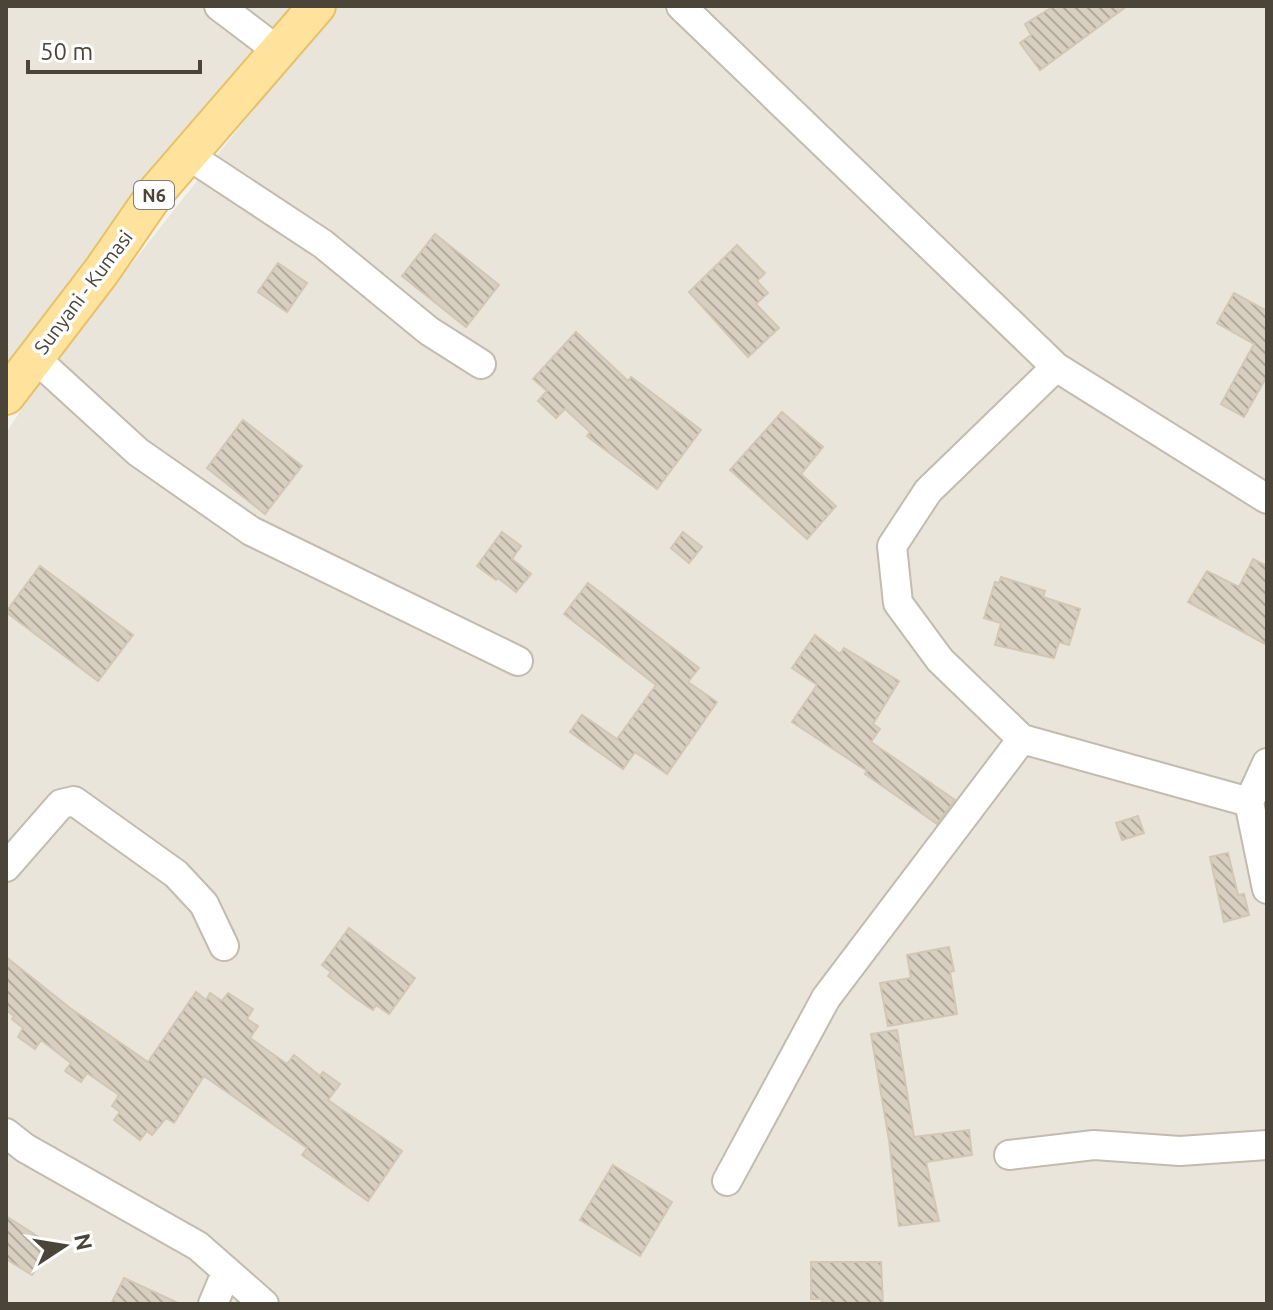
<svg xmlns="http://www.w3.org/2000/svg" width="1273" height="1310" viewBox="0 0 1273 1310" font-family="Ubuntu,sans-serif">
<style>
.residential{fill:#eae5da}
.building{fill:url(#building-back-hatch);stroke:#d3c7b4;stroke-width:2}
.lines{fill:none;stroke-linecap:round;stroke-linejoin:round}
.minor-casing{stroke:#c2bbae;stroke-width:32}
.major-casing{stroke:#e6c16a;stroke-width:40}
.minor{stroke:#fff;stroke-width:28}
.major{stroke:#ffe39c;stroke-width:36}
.labels{text-anchor:middle;dominant-baseline:central;stroke-width:7;stroke-linejoin:round;paint-order:stroke}
.shield{fill:#fff;stroke:#817c74;stroke-width:2}
.shield-label{font-size:18px;font-weight:bold;fill:#4b4439}
.street-label{font-size:20px;fill:#4b4439;stroke:#fff}
</style>
<defs>
<pattern id="building-back-hatch" width="6" height="6" patternUnits="userSpaceOnUse" patternTransform="scale(2)"><rect width="6" height="6" fill="#d8cfc1"/><path d="M-1 5l2 2M0 0l6 6M5-1l2 2" fill="none" stroke="#b1aa9e"/></pattern>
</defs>
<rect width="100%" height="100%" fill="#f6f3ec"/>
<path class="residential" d="M6,6H295L6,367Z
M335,6H1267V1304H6V433L43,376Z"/>
<path class="building" d="M1054,6H1127L1040,70L1020,43L1031,35L1025,24Z
M435,234L499,285L466,327L402,276Z
M737,245L765,273L757,281L768,293L756,304L779,328L748,357L689,292Z
M278,263L307,283L287,312L258,292Z
M1234,293L1267,311V376L1244,417L1221,404L1254,344L1217,323Z
M576,332L628,381L631,377L701,430L657,489L587,436L590,432L565,409L556,418L538,401L547,391L533,379Z
M782,412L823,447L801,474L836,506L807,539L730,470Z
M243,420L302,466L265,514L207,468Z
M502,532L521,546L512,559L531,574L516,592L498,578L496,580L477,566Z
M683,532L702,547L689,563L671,548Z
M1253,559L1267,566V645L1188,602L1207,571L1239,587Z
M40,566L133,635L98,681L6,612Z
M1001,577L1045,591L1043,597L1080,609L1069,645L1059,642L1054,658L995,645L1001,623L984,618L995,582L999,583Z
M588,583L699,668L688,682L717,702L667,774L635,752L623,769L570,732L582,715L617,739L656,685L564,614Z
M815,635L840,654L844,648L899,681L873,724L880,729L871,742L955,800L937,824L865,774L867,771L792,722L817,685L792,668Z
M1138,816L1144,833L1122,840L1116,823Z
M1228,853L1238,895L1244,894L1249,915L1224,922L1210,857Z
M349,928L415,978L389,1014L376,1005L373,1010L355,998L328,976L331,972L322,965Z
M949,947L954,971L950,972L957,1014L888,1026L880,983L911,978L907,955Z
M6,957L70,1008L148,1062L196,992L206,1000L210,993L222,1001L228,993L253,1009L247,1019L258,1026L250,1038L287,1064L294,1055L320,1076L323,1072L340,1084L328,1100L402,1151L368,1201L302,1155L307,1148L204,1076L174,1123L166,1118L152,1135L147,1131L140,1140L114,1120L120,1112L112,1106L119,1095L87,1073L81,1082L65,1071L71,1063L41,1040L35,1049L18,1037L23,1028L12,1019L14,1016L6,1010Z
M897,1030L914,1137L969,1130L972,1155L926,1162L939,1221L899,1226L889,1140L871,1034Z
M613,1165L672,1202L640,1256L580,1220Z
M6,1216L51,1245L32,1275L6,1259Z
M811,1262H881L883,1304H822V1299H811Z
M124,1278L180,1304H111Z"/>
<g class="lines">
<g class="minor-casing">
<path id="minor" d="M219,6L278,51
M681,6L1056,367L928,491L892,546L898,603L940,660L1022,739L1249,802
M188,155L323,244L429,331L481,364
M34,357L138,452L251,531L518,661
M1056,367L1267,499
M1267,763L1249,802L1267,889
M6,867L61,804L74,801L176,874L204,904L224,946
M6,1133L25,1148L198,1246L264,1304
M1009,1155L1094,1145L1180,1151L1267,1145
M727,1181L826,998L1022,739
M213,1304L226,1273"/>
</g>
<g class="major-casing">
<path id="major" d="M6,396L101,272L157,191L317,6"/>
</g>
<use href="#minor" class="minor"/>
<use href="#major" class="major"/>
</g>
<g class="labels">
<rect class="shield" x="134" y="181" width="40" height="28" rx="6"/>
<g class="shield-label">
<text x="154" y="195">N6</text>
</g>
<g class="street-label">
<text transform="translate(83 292) rotate(-53)">Sunyani - Kumasi</text>
</g>
</g>
<rect width="1273" height="1310" fill="none" stroke="#4b4439" stroke-width="16"/>
<g transform="translate(64 1246) rotate(78)" stroke="#ffffff" stroke-width="6" paint-order="stroke">
<path d="M0-6L14 30L0 20L-14 30Z" fill="#4b4439"/>
<text y="-12" font-size="22" font-weight="bold" text-anchor="middle" fill="#4b4439">N</text>
</g>
<path d="M28 60v12h172v-12" fill="none" stroke="#4b4439" stroke-width="4"/>
<text x="40" y="60" font-size="24" fill="#4b4439" stroke="#ffffff" stroke-width="6" paint-order="stroke">50 m</text>
</svg>
